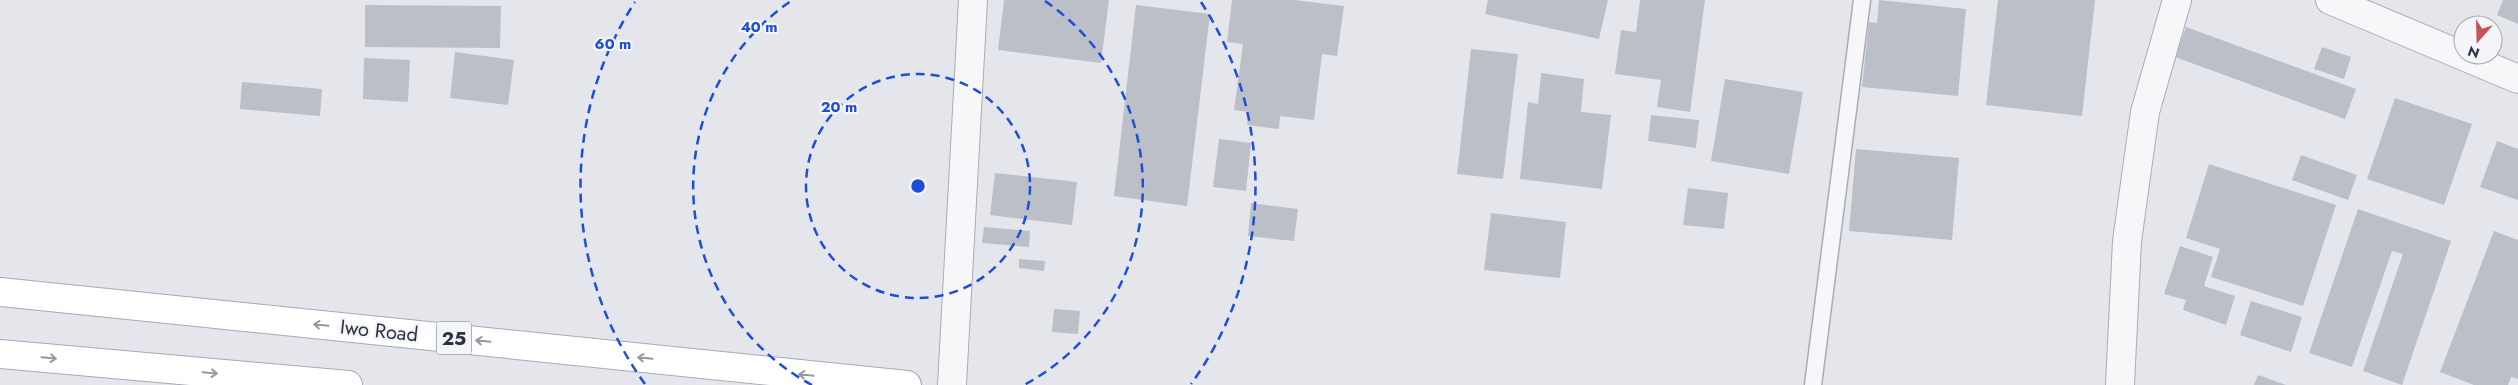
<svg xmlns="http://www.w3.org/2000/svg" width="2518" height="385" viewBox="0 0 2518 385" font-family="Jost,sans-serif">
<style>
.building{fill:#bbbfc8}
.lines{fill:none;stroke-linecap:round;stroke-linejoin:round}
.service-casing{stroke:#a9acb5;stroke-width:19}
.minor-casing{stroke:#a9acb5;stroke-width:30}
.primary-casing{stroke:#a4a9b6;stroke-width:30}
.service{stroke:#f7f7f9;stroke-width:16}
.minor{stroke:#f7f7f9;stroke-width:28}
.primary{stroke:#fff;stroke-width:28}
.oneway{stroke:#9698a1}
.ring{fill:none;stroke:#1d4ed8;stroke-width:2.5;stroke-dasharray:9 6}
.labels{text-anchor:middle;dominant-baseline:central;stroke-width:4.5;stroke-linejoin:round;paint-order:stroke}
.shield{fill:#f4f5f8;stroke:#686c79;stroke-width:1}
.shield-label{font-size:19px;font-weight:bold;fill:#2c3243}
.street-label{font-size:20px;fill:#2c3243;stroke:#f4f5f8}
.centre{fill:#1d4ed8;stroke:#f4f5f8;stroke-width:2.5}
.ring-label{font-size:15px;text-anchor:middle;font-weight:bold;fill:#1d4ed8;stroke:#f4f5f8;stroke-width:4.5;stroke-linejoin:round;paint-order:stroke}
</style>
<rect width="100%" height="100%" fill="#e4e6eb"/>
<path class="building" d="M1004,0H1109L1101,63L998,50Z
M1232,0H1294L1344,6L1337,56L1322,54L1314,120L1280,116L1279,129L1247,125L1249,112L1234,110L1243,44L1227,42Z
M1488,0H1608L1599,39L1485,14Z
M1640,0H1705L1690,112L1657,107L1661,80L1615,74L1621,30L1636,32Z
M1879,0L1966,9L1958,96L1862,87L1869,22L1877,23Z
M1998,0H2095L2082,116L1986,105Z
M2503,0H2518V24L2497,15Z
M365,5L501,6L500,48L365,47Z
M1136,5L1210,14L1187,206L1114,196Z
M2186,27L2356,89L2345,119L2175,57Z
M2322,47L2351,57L2344,79L2314,69Z
M1471,49L1518,54L1503,179L1457,174Z
M455,52L514,60L508,105L450,98Z
M364,58L410,60L408,102L363,99Z
M1541,73L1584,79L1581,112L1611,115L1602,189L1520,179L1528,102L1538,104Z
M1725,79L1803,92L1789,174L1711,161Z
M242,82L322,89L320,116L240,109Z
M2395,98L2472,124L2444,205L2367,179Z
M1651,115L1699,120L1696,148L1648,141Z
M1219,139L1251,143L1246,191L1213,187Z
M2497,141L2518,149V200L2480,187Z
M1856,149L1959,158L1952,240L1849,231Z
M2301,155L2357,175L2348,200L2292,180Z
M2209,164L2336,205L2303,306L2211,277L2220,249L2186,238Z
M995,173L1077,182L1072,225L990,215Z
M1688,188L1728,193L1724,229L1683,225Z
M1251,203L1298,209L1294,241L1248,236Z
M2358,209L2451,241L2402,385L2363,371L2403,254L2392,251L2352,367L2309,353Z
M1491,213L1566,222L1560,278L1484,270Z
M984,227L1030,231L1029,247L982,243Z
M2494,231L2518,240V379L2511,377L2508,385H2474L2440,372Z
M2180,246L2213,257L2204,286L2235,296L2226,325L2183,310L2186,300L2164,294Z
M1019,259L1045,261L1044,271L1019,268Z
M2251,301L2302,317L2291,352L2240,335Z
M1054,309L1080,311L1078,334L1052,332Z
M2258,375L2286,385H2254Z"/>
<g class="lines">
<g class="service-casing">
<path id="service" d="M1813,385L1862,0"/>
</g>
<g class="minor-casing">
<path id="minor" d="M2330,0L2518,79
M952,385L973,0
M2120,385L2127,241L2145,112L2177,0"/>
</g>
<g class="primary-casing">
<path id="primary" d="M0,292L907,385
M0,354L348,385"/>
</g>
<use href="#service" class="service"/>
<use href="#minor" class="minor"/>
<use href="#primary" class="primary"/>
</g>
<defs><path id="oneway-shaft" d="M-6 0H5M1.5-3L5.5 0L1.5 3" fill="none" stroke-width="1.6" stroke-linecap="round" stroke-linejoin="round" transform="scale(1.25)"/></defs>
<g class="oneway">
<use href="#oneway-shaft" transform="translate(321 325) rotate(-174)"/>
<use href="#oneway-shaft" transform="translate(483 341) rotate(-174)"/>
<use href="#oneway-shaft" transform="translate(49 358) rotate(5)"/>
<use href="#oneway-shaft" transform="translate(645 358) rotate(-174)"/>
<use href="#oneway-shaft" transform="translate(210 373) rotate(5)"/>
<use href="#oneway-shaft" transform="translate(806 375) rotate(-174)"/>
</g>
<g class="ring">
<circle cx="918" cy="186" r="112"/>
<path d="M812 385A225 225 0 0 1 791 1M1045 1A225 225 0 0 1 1024 385"/>
<path d="M645 384A337 337 0 0 1 635 2M1201 2A337 337 0 0 1 1191 384"/>
</g>
<g class="labels">
<rect class="shield" x="436.5" y="321.5" width="35" height="33" rx="4"/>
<g class="shield-label">
<text x="454" y="338">25</text>
</g>
<g class="street-label">
<text transform="translate(379 331) rotate(6)">Iwo Road</text>
</g>
</g>
<circle cx="918" cy="186" r="8" class="centre"/>
<g class="ring-label">
<text x="759" y="32">40 m</text>
<text x="613" y="49">60 m</text>
<text x="839" y="112">20 m</text>
</g>
<g transform="translate(2478 40) rotate(200)"><circle r="24" fill="#f4f5f8" stroke="#a4a7b0"/>
<path d="M0-4L9 19L0 12L-9 19Z" fill="#c75257"/>
<text y="-8" font-size="14" font-weight="bold" text-anchor="middle" fill="#2c3243">N</text>
</g>
</svg>
